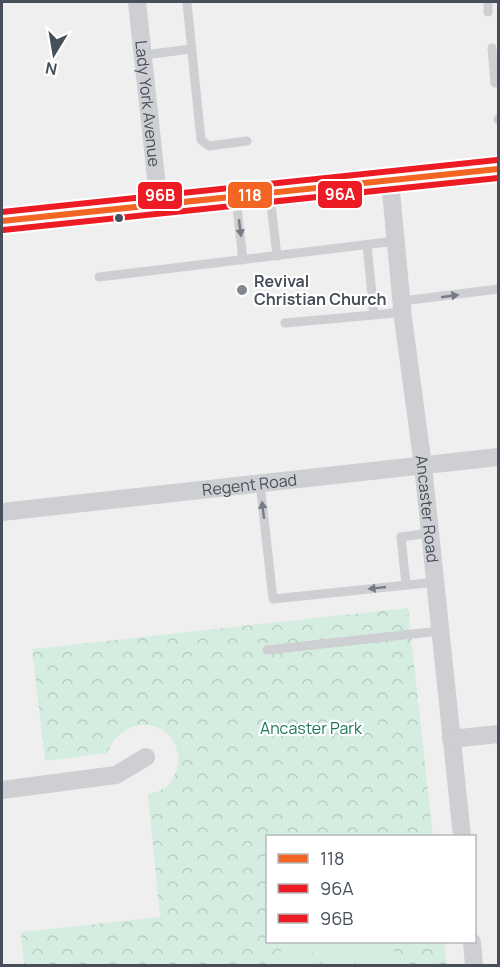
<svg xmlns="http://www.w3.org/2000/svg" width="500" height="967" viewBox="0 0 500 967" font-family="Manrope,sans-serif">
<style>
.park{fill:url(#park-crowns)}
.garden{fill:#d5ede1}
.lines{fill:none;stroke-linecap:round;stroke-linejoin:round}
.service{stroke:#cdcfd2;stroke-width:9}
.minor{stroke:#cdcfd2;stroke-width:18}
.secondary{stroke:#ced0d3;stroke-width:26}
.bus-1-casing{stroke:#fff;stroke-width:10}
.bus-2-casing{stroke:#fff;stroke-width:10}
.bus-3-casing{stroke:#fff;stroke-width:10}
.bus-1{stroke:#f26522;stroke-width:6}
.bus-2{stroke:#ed1c24;stroke-width:6}
.bus-3{stroke:#ed1c24;stroke-width:6}
.oneway{fill:#767c84}
.bus-dot{fill:#474f5a;stroke:#fff;stroke-width:2}
.poi-dot{fill:#82878e;stroke:#fff;stroke-width:2}
.labels{text-anchor:middle;dominant-baseline:central;stroke-width:4.5;stroke-linejoin:round;paint-order:stroke}
.street-label{font-size:16px;fill:#474f5a;stroke:#fff}
.poi-label{font-size:16px;font-weight:bold;fill:#474f5a;stroke:#fff;text-anchor:start}
.park-label{font-size:16px;fill:#1d7756;stroke:#fff}
.line-badge{stroke:#fff;stroke-width:2}
.badge-label{font-size:16px;text-anchor:middle;font-weight:bold;fill:#fff}
</style>
<defs>
<pattern id="park-crowns" width="20" height="18" patternUnits="userSpaceOnUse" patternTransform="scale(1.5)"><rect width="20" height="18" fill="#d5ede1"/><path d="M2 6a3 3 0 1 1 6 0M12 15a3 3 0 1 1 6 0" fill="none" stroke="#b8cdc3"/></pattern>
</defs>
<rect width="100%" height="100%" fill="#f0efef"/>
<path class="park" d="M408,608L433,836H268V942H444L447,965H24L21,932L160,917L148,794C160,792 169,787 174,776C192,739 150,709 120,734C114,739 110,747 107,753L45,761L32,649Z"/>
<path class="garden" d="M362,942H393L396,965H364Z
M352,943L354,965H323L321,947Z
M311,948L313,965H282L280,951Z"/>
<g class="lines">
<path class="service" d="M488,2V12
M187,3L201,140L209,146L247,141
M492,48L495,83
M144,55L191,49
M498,119V120
M270,196L277,256
M236,199L243,260
M367,245L374,315L403,312
M99,277L396,241
M402,301L498,289
M285,323L374,315
M260,483L273,599L436,582
M406,585L401,537L430,533
M267,650L440,631"/>
<g class="minor">
<path id="s1" d="M137,2L159,205"/>
<path id="s2" d="M390,181L403,318L423,466L462,836"/>
<path id="s3" d="M2,512L498,457"/>
<path d="M451,739L498,734"/>
<path d="M2,790L116,775L146,757"/>
<path d="M472,942L474,966"/>
</g>
<path class="secondary" d="M2,221L498,169"/>
<g class="bus-1-casing">
<path id="bus-1" d="M2,221L498,169"/>
</g>
<g class="bus-2-casing">
<path id="bus-2" d="M3,230L498,178"/>
</g>
<g class="bus-3-casing">
<path id="bus-3" d="M2,212L497,160"/>
</g>
<use href="#bus-1" class="bus-1"/>
<use href="#bus-2" class="bus-2"/>
<use href="#bus-3" class="bus-3"/>
</g>
<defs><path id="oneway-solid" d="M-6-.8H1V-3.2L6.5 0L1 3.2V.8H-6Z" transform="scale(1.5)"/></defs>
<g class="oneway">
<use href="#oneway-solid" transform="translate(240 228) rotate(83)"/>
<use href="#oneway-solid" transform="translate(450 296) rotate(-8)"/>
<use href="#oneway-solid" transform="translate(263 510) rotate(-97)"/>
<use href="#oneway-solid" transform="translate(377 588) rotate(174)"/>
</g>
<circle class="bus-dot" cx="119" cy="218" r="5"/>
<circle class="poi-dot" cx="242" cy="290" r="6"/>
<g class="labels">
<g class="street-label">
<text stroke="none"><textPath href="#s1" startOffset="102">Lady York Avenue</textPath></text>
<text stroke="none"><textPath href="#s3" startOffset="249">Regent Road</textPath></text>
<text stroke="none"><textPath href="#s2" startOffset="330">Ancaster Road</textPath></text>
</g>
<g class="poi-label">
<text x="254" y="281">Revival<tspan x="254" dy="18">Christian Church</tspan></text>
</g>
<g class="park-label">
<text x="311" y="728">Ancaster Park</text>
</g>
</g>
<g class="line-badge">
<rect x="317" y="180" width="46" height="29" rx="6" fill="#ed1c24"/>
<rect x="227" y="181" width="46" height="28" rx="6" fill="#f26522"/>
<rect x="137" y="181" width="46" height="29" rx="6" fill="#ed1c24"/>
</g>
<g class="badge-label">
<text x="340" y="200">96A</text>
<text x="250" y="201">118</text>
<text x="160" y="201">96B</text>
</g>
<rect width="500" height="967" fill="none" stroke="#474f5a" stroke-width="6"/>
<rect x="266" y="835" width="210" height="108" fill="#ffffff" stroke="#b5b9bd" stroke-width="1.5"/>
<rect x="278" y="854" width="30" height="9" fill="#f26522" stroke="#b5b9bd" stroke-width="1.5"/>
<text x="320" y="865" font-size="18" fill="#474f5a">118</text>
<rect x="278" y="884" width="30" height="9" fill="#ed1c24" stroke="#b5b9bd" stroke-width="1.5"/>
<text x="320" y="895" font-size="18" fill="#474f5a">96A</text>
<rect x="278" y="914" width="30" height="9" fill="#ed1c24" stroke="#b5b9bd" stroke-width="1.5"/>
<text x="320" y="925" font-size="18" fill="#474f5a">96B</text>
<g transform="translate(54 54) rotate(191)" stroke="#ffffff" stroke-width="4.5" paint-order="stroke">
<path d="M0-4.5L10 22L0 15L-10 22Z" fill="#474f5a"/>
<text y="-9" font-size="16" font-weight="bold" text-anchor="middle" fill="#474f5a">N</text>
</g>
</svg>
